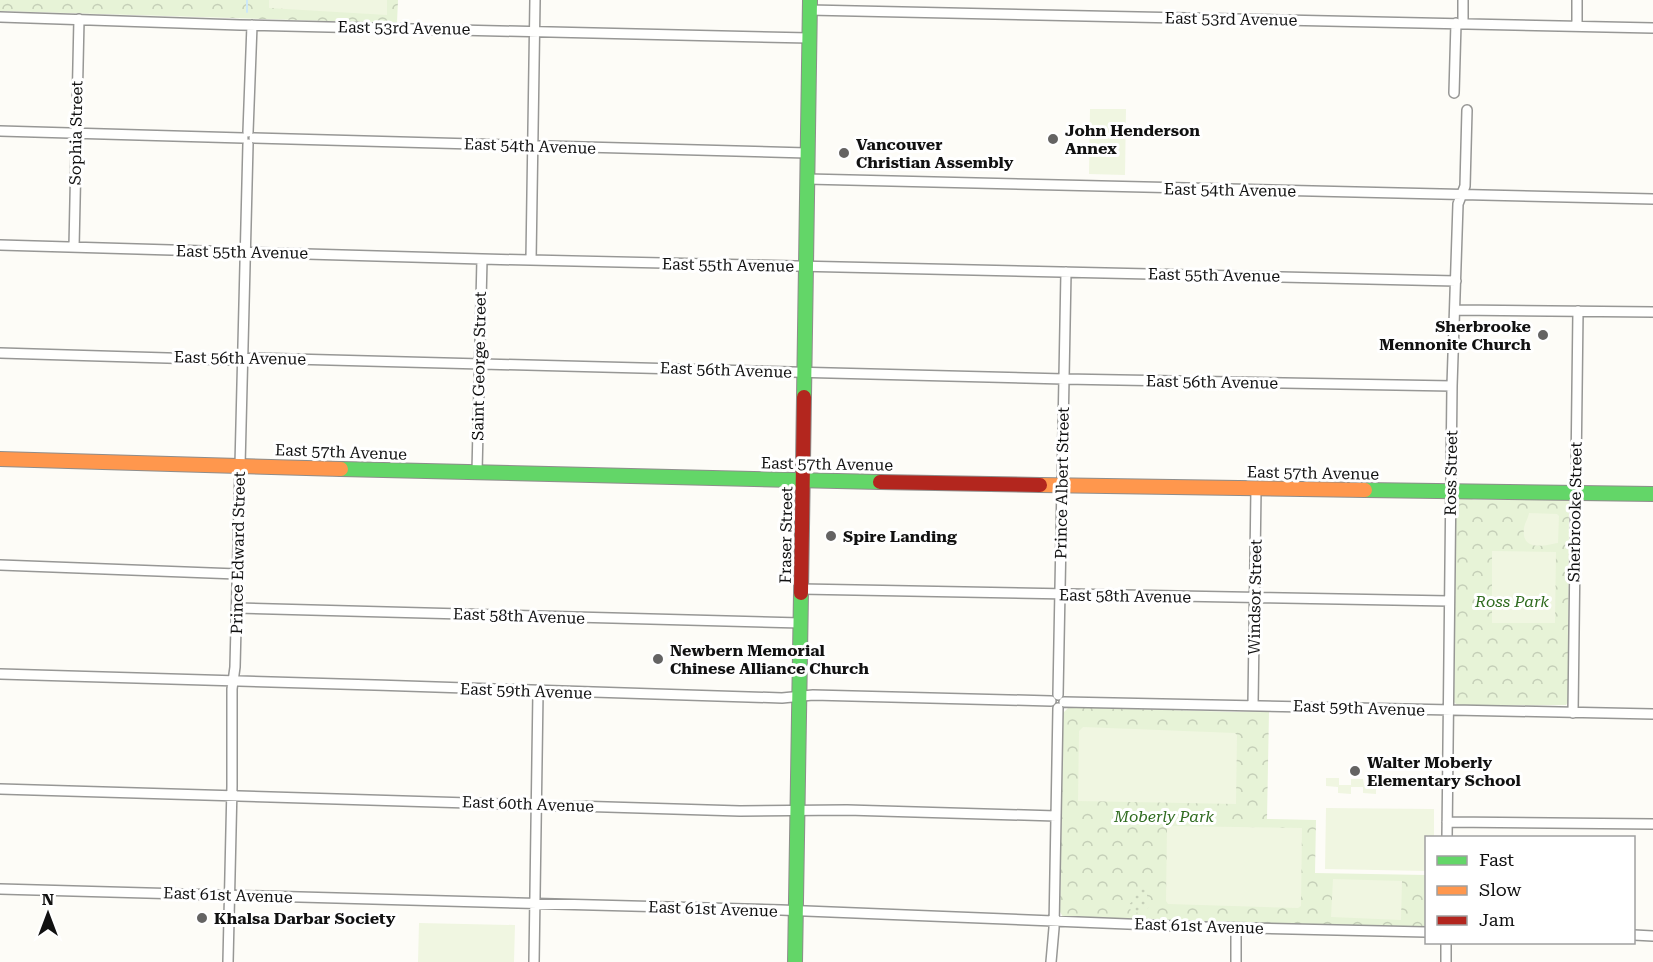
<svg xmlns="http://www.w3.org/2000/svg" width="1653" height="962" viewBox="0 0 1653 962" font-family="'Roboto Serif',serif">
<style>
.park{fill:url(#park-crowns)}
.garden{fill:url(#garden-dots)}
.pitch{fill:#f0f6e1}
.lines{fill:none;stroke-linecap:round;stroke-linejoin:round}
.stream{stroke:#cde8f7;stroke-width:2}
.street-casing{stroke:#979795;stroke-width:12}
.fast-casing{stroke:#8e8d8b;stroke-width:16}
.slow-casing{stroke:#8e8d8b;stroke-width:16}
.jam-casing{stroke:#8e8d8b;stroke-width:16}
.street{stroke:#fffffe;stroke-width:9}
.fast{stroke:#63d668;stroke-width:14}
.slow{stroke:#ff974d;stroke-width:14}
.jam{stroke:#b3261e;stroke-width:14}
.poi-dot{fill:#646362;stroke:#fff;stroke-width:2}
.labels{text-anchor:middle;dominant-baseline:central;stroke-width:6;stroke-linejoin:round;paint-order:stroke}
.street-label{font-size:16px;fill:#111;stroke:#fff}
.poi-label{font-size:16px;font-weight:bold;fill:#111;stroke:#fff;text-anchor:start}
.park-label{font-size:16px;font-style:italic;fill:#2f6b1f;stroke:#fff}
</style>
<defs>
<pattern id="park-crowns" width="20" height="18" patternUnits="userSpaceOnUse" patternTransform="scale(1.5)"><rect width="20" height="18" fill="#e7f3d7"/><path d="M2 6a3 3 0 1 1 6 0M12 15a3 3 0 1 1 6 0" fill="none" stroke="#c5cfb8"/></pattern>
<pattern id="garden-dots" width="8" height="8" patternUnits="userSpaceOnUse" patternTransform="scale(1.5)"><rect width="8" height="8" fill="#e7f3d7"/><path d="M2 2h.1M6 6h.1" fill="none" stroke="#c5cfb8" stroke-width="1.8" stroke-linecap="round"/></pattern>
</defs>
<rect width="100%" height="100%" fill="#fdfcf7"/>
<path class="park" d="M0,0H398L397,23L0,11Z
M1467,497L1474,500H1569L1568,702L1566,705L1458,706L1454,702L1456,502L1460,498Z
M1069,707L1235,712L1266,711L1269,712L1267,819L1316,820L1315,873L1426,875V928L1063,917L1060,912L1063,713Z"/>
<path class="garden" d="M1141,887L1146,889L1149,907L1144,912L1134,913L1127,906L1133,901L1131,897L1134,890Z"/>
<path class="pitch" d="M269,0H387V15L269,8Z
M1090,109H1126L1125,175L1089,174Z
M1529,513L1557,514L1559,516L1558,543C1546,545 1521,553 1524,528C1525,522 1528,519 1529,513Z
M1492,551L1556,552L1555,623H1492Z
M1083,727L1235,733L1237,735L1236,804L1078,801L1079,731Z
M1326,778H1339V785H1351V779H1363L1364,785H1376V794L1363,793V787H1351V794L1338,793V787L1326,786Z
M1326,808L1434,809V837L1426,838V871L1325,869Z
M1167,826L1302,828L1301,906L1298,908L1168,904L1166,901Z
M1333,879L1402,881L1401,920L1331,917Z
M419,923L515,925L514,962H418Z"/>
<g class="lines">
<path class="stream" d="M247,12V0"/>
<g class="street-casing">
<path id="street" d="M809,10L1653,28
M0,17L240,25L809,38
M1463,24V0
M1577,26V0
M1454,93L1456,23
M0,131L243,138
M248,132L252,25
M254,138L807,153
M807,179L1653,199
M0,245L482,259L1456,281
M74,247L79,19
M531,260L535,0
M1456,310L1653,312
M0,353L234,360L254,358L1064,379L1452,386
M477,472L482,259
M0,565L237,574
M801,589L1449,601
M237,608L801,623
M0,674C261,680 521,691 782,698L813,695L1051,701
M1058,695L1066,272
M1064,702L1653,714
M1253,705L1256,489
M1573,713L1578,311
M0,789L740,811L847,810L1056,816
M1447,822L1653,824
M1447,838L1452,386L1458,204L1465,186L1467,110
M0,889L781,910L1202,927L1426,932
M1634,935L1653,936
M1446,942V962
M228,962L232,786V689L235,667L248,144
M534,962L538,692
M1051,962L1054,928L1058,708
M1236,962V928"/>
</g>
<g class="fast-casing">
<path id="fast" d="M804,397L810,0
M341,469L880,482
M1365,490L1653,494
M795,962L801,593"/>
</g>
<g class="slow-casing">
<path id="slow" d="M0,459L341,469
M1040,485L1365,490"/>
</g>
<g class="jam-casing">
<path id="jam" d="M880,482L1040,485
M801,593L804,397"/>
</g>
<use href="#street" class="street"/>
<use href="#fast" class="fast"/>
<use href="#slow" class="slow"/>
<use href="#jam" class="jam"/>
</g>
<g class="poi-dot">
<circle cx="1053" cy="139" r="6"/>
<circle cx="844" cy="153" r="6"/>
<circle cx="1543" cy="335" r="6"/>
<circle cx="831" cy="536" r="6"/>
<circle cx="658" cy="659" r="6"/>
<circle cx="1355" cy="771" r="6"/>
<circle cx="202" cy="918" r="6"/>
</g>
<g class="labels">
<g class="street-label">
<text transform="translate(1231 19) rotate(1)">East 53rd Avenue</text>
<text transform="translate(404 28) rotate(1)">East 53rd Avenue</text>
<text transform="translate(76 133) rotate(-89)">Sophia Street</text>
<text transform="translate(530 146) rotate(2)">East 54th Avenue</text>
<text transform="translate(1230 190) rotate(1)">East 54th Avenue</text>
<text transform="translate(242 252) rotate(1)">East 55th Avenue</text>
<text transform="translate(728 265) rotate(1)">East 55th Avenue</text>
<text transform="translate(1214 275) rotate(1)">East 55th Avenue</text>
<text transform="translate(240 358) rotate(1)">East 56th Avenue</text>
<text transform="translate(479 366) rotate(-89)">Saint George Street</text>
<text transform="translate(726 370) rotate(2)">East 56th Avenue</text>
<text transform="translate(1212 382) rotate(1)">East 56th Avenue</text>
<text transform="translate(341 452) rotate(2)">East 57th Avenue</text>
<text transform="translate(827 464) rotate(1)">East 57th Avenue</text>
<text transform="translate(1313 473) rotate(1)">East 57th Avenue</text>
<text transform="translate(1451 473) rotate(-89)">Ross Street</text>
<text transform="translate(1062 483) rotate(-89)">Prince Albert Street</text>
<text transform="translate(1575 512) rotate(-89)">Sherbrooke Street</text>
<text transform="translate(786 535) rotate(-89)">Fraser Street</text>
<text transform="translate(238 553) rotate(-89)">Prince Edward Street</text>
<text transform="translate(1125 596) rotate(1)">East 58th Avenue</text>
<text transform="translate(1255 597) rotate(-89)">Windsor Street</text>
<text transform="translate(519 616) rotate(2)">East 58th Avenue</text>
<text transform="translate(526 691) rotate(2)">East 59th Avenue</text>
<text transform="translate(1359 708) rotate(2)">East 59th Avenue</text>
<text transform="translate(528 804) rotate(2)">East 60th Avenue</text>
<text transform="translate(228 895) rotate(2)">East 61st Avenue</text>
<text transform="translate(713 909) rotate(2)">East 61st Avenue</text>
<text transform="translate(1199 926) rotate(2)">East 61st Avenue</text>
</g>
<g class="poi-label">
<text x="1065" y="130">John Henderson<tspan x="1065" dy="18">Annex</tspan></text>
<text x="856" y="144">Vancouver<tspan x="856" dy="18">Christian Assembly</tspan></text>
<text x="1531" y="326" text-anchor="end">Sherbrooke<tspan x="1531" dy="18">Mennonite Church</tspan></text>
<text x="843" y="536">Spire Landing</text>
<text x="670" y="650">Newbern Memorial<tspan x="670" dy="18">Chinese Alliance Church</tspan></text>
<text x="1367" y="762">Walter Moberly<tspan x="1367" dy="18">Elementary School</tspan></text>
<text x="214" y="918">Khalsa Darbar Society</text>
</g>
<g class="park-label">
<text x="1512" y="601">Ross Park</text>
<text x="1164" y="816">Moberly Park</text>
</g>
</g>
<rect x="1425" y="836" width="210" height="108" fill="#ffffff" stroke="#a0a0a0" stroke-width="1.5"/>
<rect x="1437" y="856" width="30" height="9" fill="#63d668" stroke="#a0a0a0" stroke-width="1.5"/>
<text x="1479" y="866" font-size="18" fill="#111111">Fast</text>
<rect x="1437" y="886" width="30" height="9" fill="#ff974d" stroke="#a0a0a0" stroke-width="1.5"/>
<text x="1479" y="896" font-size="18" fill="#111111">Slow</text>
<rect x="1437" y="916" width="30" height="9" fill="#b3261e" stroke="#a0a0a0" stroke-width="1.5"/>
<text x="1479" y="926" font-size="18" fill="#111111">Jam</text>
<g transform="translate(48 914)" stroke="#ffffff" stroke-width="4.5" paint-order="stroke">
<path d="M0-4.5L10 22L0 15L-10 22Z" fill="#111111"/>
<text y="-9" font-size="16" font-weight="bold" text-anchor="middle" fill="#111111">N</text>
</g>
</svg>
